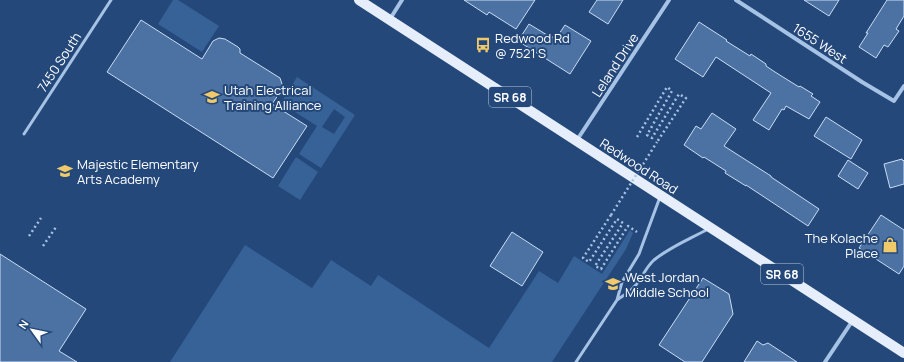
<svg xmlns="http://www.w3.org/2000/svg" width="904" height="362" viewBox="0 0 904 362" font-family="Manrope,sans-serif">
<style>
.green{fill:#376297;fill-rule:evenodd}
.building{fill:#4c72a3;stroke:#c9dcf4}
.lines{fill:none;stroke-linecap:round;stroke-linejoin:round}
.path{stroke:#a6c2e4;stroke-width:2.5;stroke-dasharray:2 3;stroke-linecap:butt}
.lane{stroke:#a6c2e4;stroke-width:3}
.street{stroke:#a6c2e4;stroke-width:4}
.primary{stroke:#e6eefc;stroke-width:10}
.path-bridge{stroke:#a6c2e4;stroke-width:2.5;stroke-dasharray:2 3;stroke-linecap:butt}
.labels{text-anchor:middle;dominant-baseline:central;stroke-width:4;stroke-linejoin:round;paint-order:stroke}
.shield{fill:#24487a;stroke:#bdc8d7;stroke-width:1}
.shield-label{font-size:12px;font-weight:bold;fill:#fff}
.poi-label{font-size:13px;fill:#fff;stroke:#24487a;text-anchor:start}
.street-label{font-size:13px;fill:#fff;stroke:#24487a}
</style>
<rect width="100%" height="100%" fill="#24487a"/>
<path class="green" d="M173,0H178L219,26L202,52L158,24Z
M297,77L355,115L321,168L299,154L317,126L281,103ZM334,109L345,117L334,134L322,127Z
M296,157L318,172L300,200L278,186Z
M630,230L633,233L626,249L552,362H170L245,245L312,288L331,260L371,286L378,275L489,348L539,271L558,283L574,256L602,274Z"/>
<path class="building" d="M464,0H535L516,29L489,12L487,15Z
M597,0H623L608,24L589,12Z
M804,0H839L829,16Z
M887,0H904V16L896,29L899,31L888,47L884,45L876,58L859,47L868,33H866Z
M141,20L202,59L213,41L219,38L225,39L238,47L240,49V53L280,78L282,84V87L281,91L272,104L307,126L273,178L107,72Z
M699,22L727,40L726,41L750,56L751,54L766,64V66L775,72L799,87L800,86L813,94L811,96L820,102L809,119L786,106L784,110L782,109L769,130L753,120L771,93L716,57L703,77L675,59Z
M529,24L552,38L554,35L557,37L565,25L591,41L570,74L518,41Z
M712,113L736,129L724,146L771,176V177L819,209L808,226L746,185V186L725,173L726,171L704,157L703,158L684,145L696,126L701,129Z
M826,117L862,140L851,159L814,136Z
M902,159L903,161L904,160V184L890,188L884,164Z
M848,160L868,173L858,189L838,176Z
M881,215L904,230V266L899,274L859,248Z
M512,232L543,252L522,286L490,266Z
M0,254L86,309L59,351L77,362H0Z
M703,278L729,294L733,314L702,362H685L659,345Z
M757,341L763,345L768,343L797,362H744Z"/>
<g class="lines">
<path class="path" d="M637,137L667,87L672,91L647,135L652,138L679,94L686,98L657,142
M611,215L583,258L589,262L617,219L623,223L595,266L601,269L628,226L637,232
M29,236L41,218
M43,246L56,227"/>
<path class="lane" d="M24,134L111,0
M617,300C622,296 629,293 634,287C642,279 645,268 654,260C670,247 690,239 708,229
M576,362L617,300L622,282L639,254L643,243L660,197"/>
<path class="street" d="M736,0L862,82L894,101L904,86
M390,19L402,0
M577,140L669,0
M825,362L853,320"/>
<path class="primary" d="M359,0L904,353"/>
<path class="path-bridge" d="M611,215L657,142"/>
</g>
<defs>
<g id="bus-bare" transform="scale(1.2)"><path d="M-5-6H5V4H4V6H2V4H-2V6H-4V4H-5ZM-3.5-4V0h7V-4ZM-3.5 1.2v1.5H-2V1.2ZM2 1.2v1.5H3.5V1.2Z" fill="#efc96a" stroke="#24487a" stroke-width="2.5" paint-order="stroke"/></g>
<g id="school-bare" transform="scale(1.2)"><path d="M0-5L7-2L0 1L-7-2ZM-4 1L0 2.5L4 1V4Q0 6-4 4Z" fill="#efc96a" stroke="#24487a" stroke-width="2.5" paint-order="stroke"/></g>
<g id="shop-bare" transform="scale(1.2)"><path d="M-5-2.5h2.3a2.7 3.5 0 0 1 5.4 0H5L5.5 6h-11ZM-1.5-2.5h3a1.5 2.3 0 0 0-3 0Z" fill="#efc96a" stroke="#24487a" stroke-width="2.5" paint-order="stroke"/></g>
</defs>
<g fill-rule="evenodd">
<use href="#bus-bare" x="483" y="45"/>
<use href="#school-bare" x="212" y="97"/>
<use href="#school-bare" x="65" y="171"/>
<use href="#shop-bare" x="890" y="245"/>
<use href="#school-bare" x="613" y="284"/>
</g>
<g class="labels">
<g class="shield">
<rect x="489" y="87" width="42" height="20" rx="3"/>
<rect x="761" y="264" width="42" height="20" rx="3"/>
</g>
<g class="shield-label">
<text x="510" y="97">SR 68</text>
<text x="782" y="274">SR 68</text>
</g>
<g class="poi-label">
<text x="495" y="38">Redwood Rd<tspan x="495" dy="15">@ 7521 S</tspan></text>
<text x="224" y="90">Utah Electrical<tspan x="224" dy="15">Training Alliance</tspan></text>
<text x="77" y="164">Majestic Elementary<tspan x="77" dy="15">Arts Academy</tspan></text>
<text x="878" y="238" text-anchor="end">The Kolache<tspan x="878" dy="15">Place</tspan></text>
<text x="625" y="277">West Jordan<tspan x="625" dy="15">Middle School</tspan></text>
</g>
<g class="street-label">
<text transform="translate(820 43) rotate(33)">1655 West</text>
<text transform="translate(59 62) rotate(-57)">7450 South</text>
<text transform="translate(615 65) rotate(-57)">Leland Drive</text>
<text transform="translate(639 166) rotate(33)">Redwood Road</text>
</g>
</g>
<g transform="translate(32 330) rotate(303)" stroke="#24487a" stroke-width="3" paint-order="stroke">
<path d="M0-3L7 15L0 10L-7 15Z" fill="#ffffff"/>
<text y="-6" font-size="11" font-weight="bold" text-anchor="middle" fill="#ffffff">N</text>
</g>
</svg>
